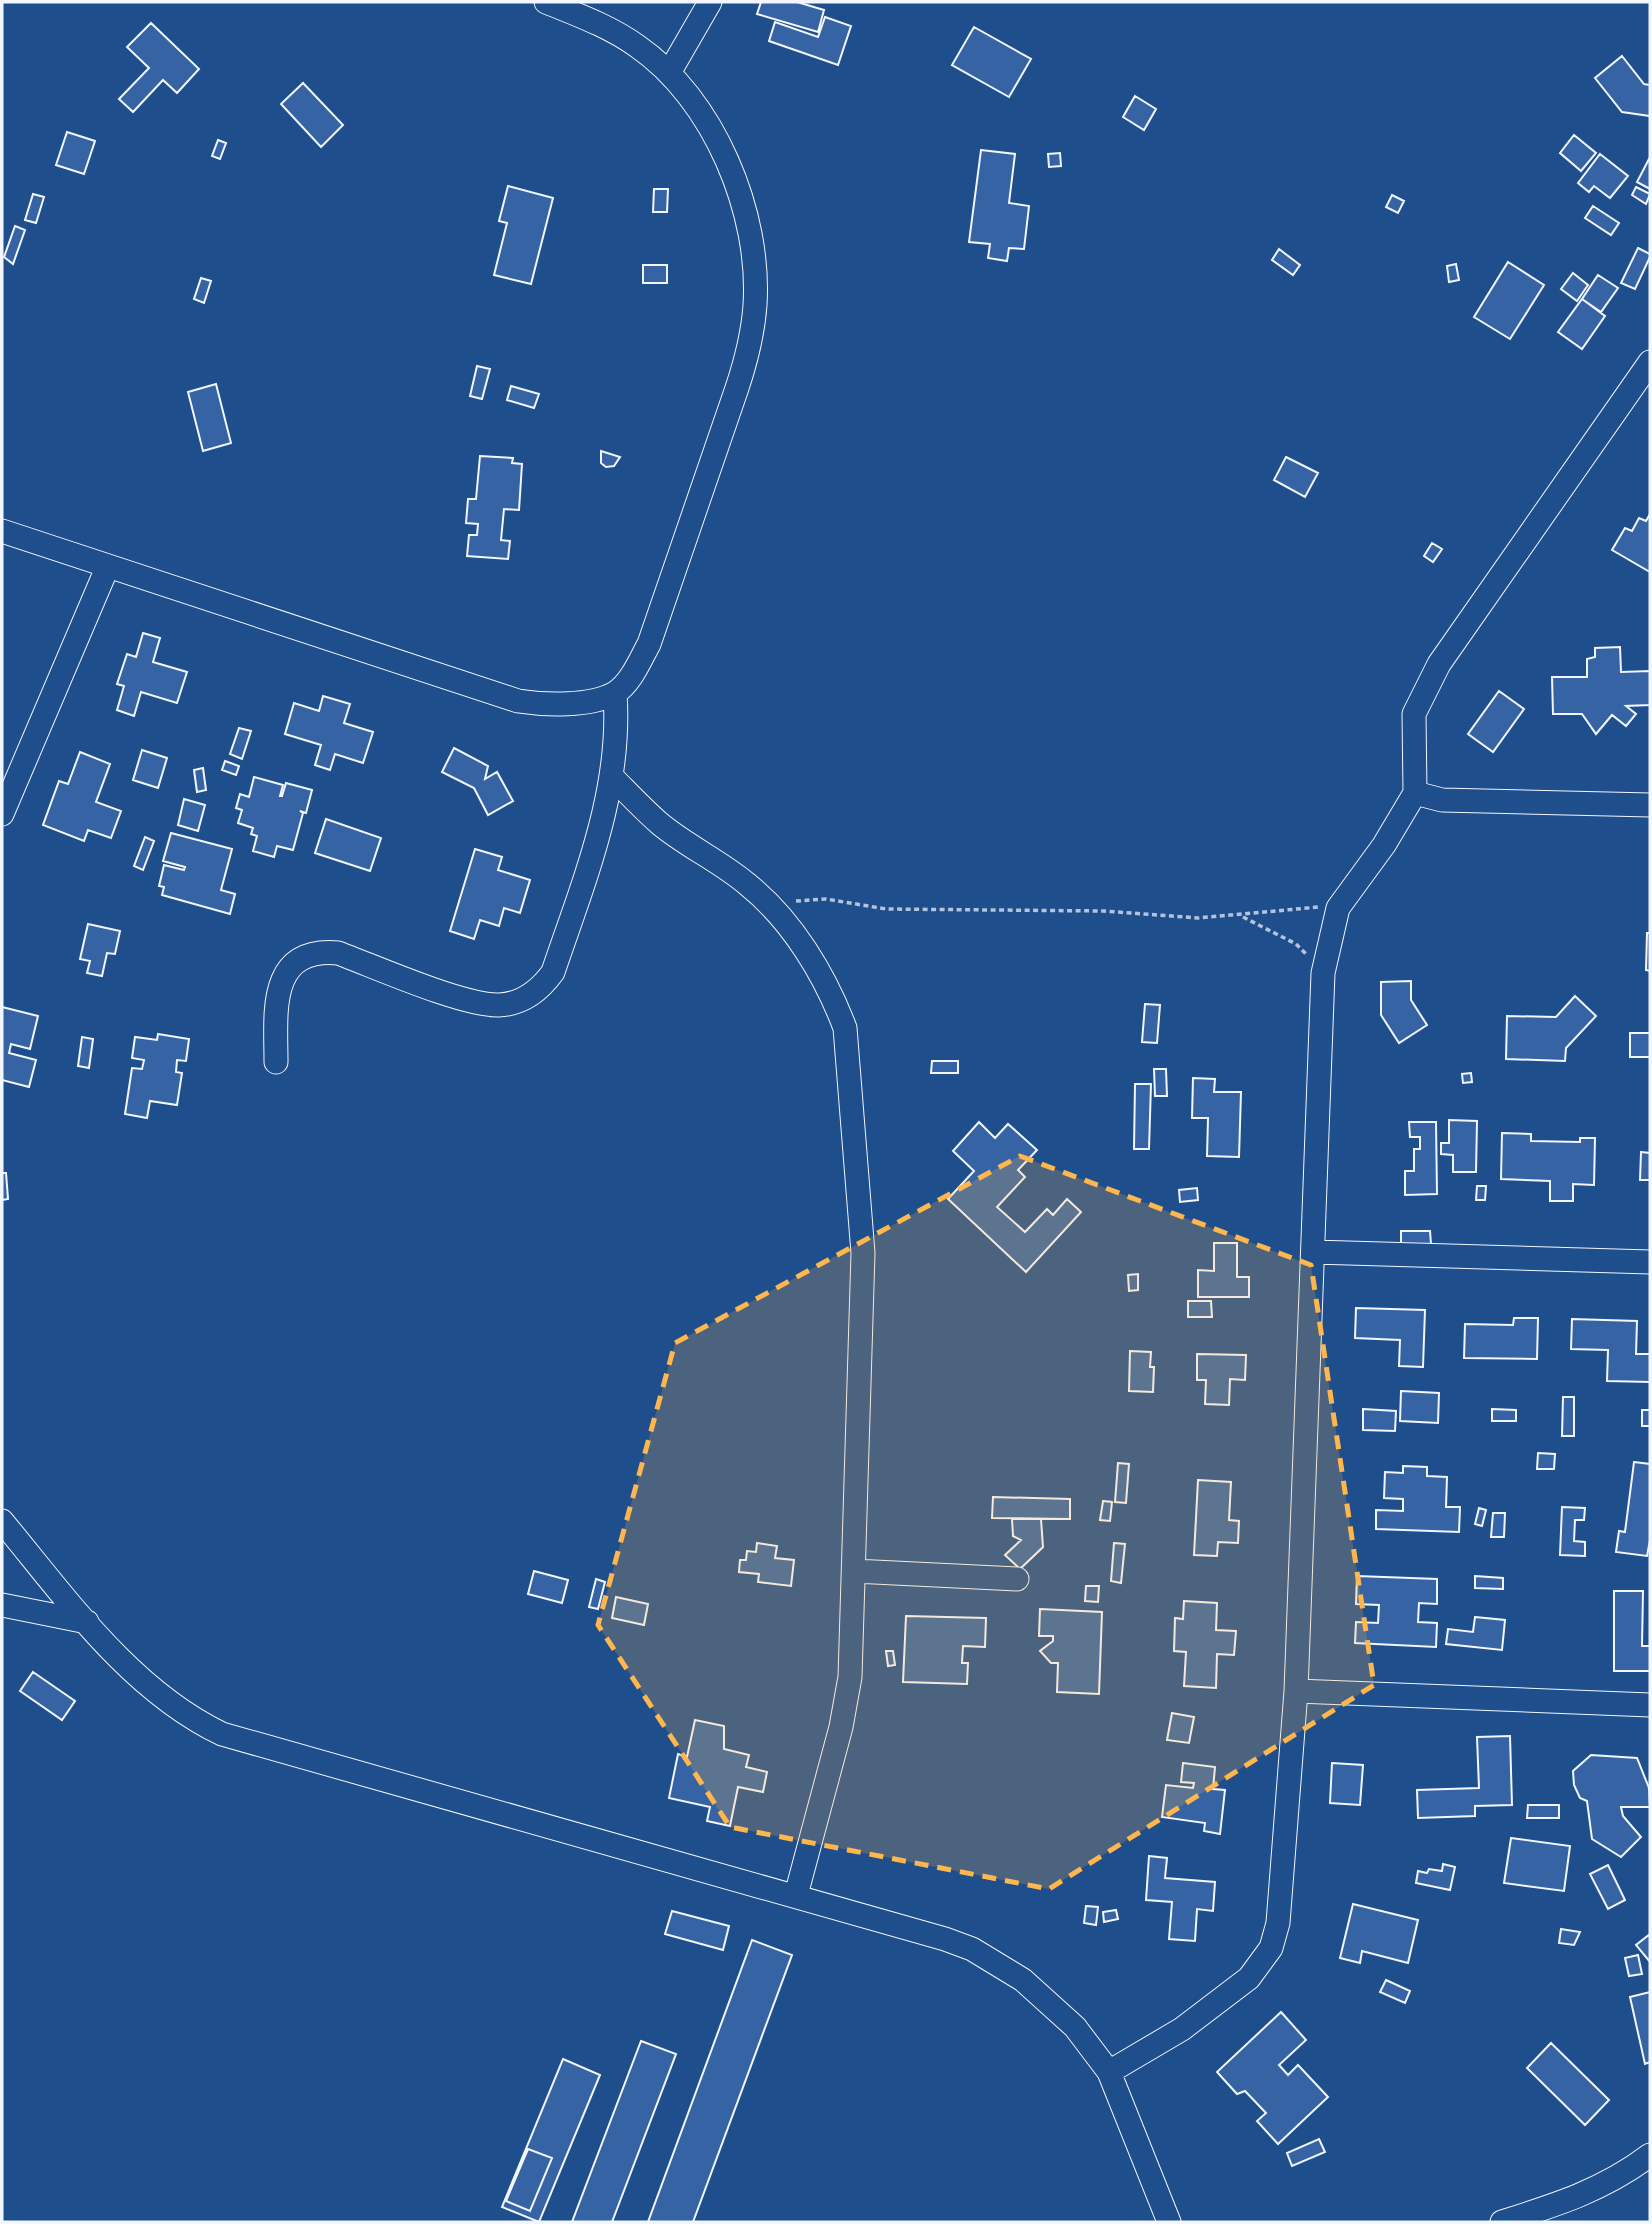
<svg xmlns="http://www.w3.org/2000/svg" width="1652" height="2224" viewBox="0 0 1652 2224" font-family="'Times New Roman',serif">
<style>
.building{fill:#3563a3;stroke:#f2f6ff;stroke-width:2}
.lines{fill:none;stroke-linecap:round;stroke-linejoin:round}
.minor-casing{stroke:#f2f6ff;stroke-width:25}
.path{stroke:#b3c4dc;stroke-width:3.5;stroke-dasharray:5 3.5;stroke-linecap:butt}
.minor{stroke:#1f4e8c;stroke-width:23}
.marked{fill:#ffb74d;fill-opacity:0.2;stroke:#ffb74d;stroke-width:5;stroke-dasharray:14 9;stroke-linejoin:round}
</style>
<rect width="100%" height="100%" fill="#1f4e8c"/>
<path class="building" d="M761,2H797L824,10L818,32L757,14Z
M825,17L851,26L838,65L769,41L775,22L818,37Z
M151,23L199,69L177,93L163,80L133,112L119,99L149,68L127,47Z
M974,27L1031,59L1009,97L952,65Z
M1622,56L1644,84L1650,85V116L1622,112L1595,78Z
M303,83L343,125L321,147L281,104Z
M1135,96L1156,109L1144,130L1123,117Z
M67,132L95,141L84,174L56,165Z
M1574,135L1596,153L1581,171L1560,153Z
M218,140L226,143L220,159L212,156Z
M981,150L1015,154L1009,203L1029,206L1024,249L1009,248L1007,261L988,258L990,244L969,242Z
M1060,153L1061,166L1049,167L1048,154Z
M1600,154L1628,176L1610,198L1594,186L1589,192L1578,183Z
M1649,159L1650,160V189L1637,182Z
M508,186L553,198L531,284L494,275L507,223L499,221Z
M1636,187L1650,194L1646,204L1632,195Z
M654,189H668L667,212H653Z
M33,194L44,197L36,223L25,220Z
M1392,195L1404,201L1398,213L1386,207Z
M1593,206L1619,223L1611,235L1585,218Z
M15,226L25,230L13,264L4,257Z
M1638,248L1650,254V257L1635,289L1621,283Z
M1279,249L1300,265L1293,275L1272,260Z
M1508,262L1544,285L1510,339L1474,317Z
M1456,264L1459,280L1449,282L1447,266Z
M643,265H667V283H643Z
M1573,273L1588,285L1577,301L1561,289Z
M1598,275L1618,288L1601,312L1582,299Z
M201,278L211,281L204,303L194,299Z
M1582,299L1605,316L1582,349L1558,332Z
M477,366L490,369L482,399L470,396Z
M216,384L231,443L203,451L188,392Z
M511,386L539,394L534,408L507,400Z
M601,451L620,457L614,466L606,467L601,463Z
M480,456L513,458L512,463L522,464L519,510L504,509L501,540L510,541L508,559L467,556L469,535H477L478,524L466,523L468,499H476Z
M1286,457L1318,473L1305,497L1274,480Z
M1650,514V572L1612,550L1625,528L1632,531L1639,518L1646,521Z
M1432,543L1442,549L1433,562L1424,556Z
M143,633L160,638L153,662L187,672L177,703L141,692L134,716L117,710L124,686L117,684L127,654L136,657Z
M1620,647L1621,672L1650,671V705L1626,706L1636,714L1626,726L1612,715L1596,734L1582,714H1553L1552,677H1587V659L1595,657V648Z
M1499,691L1524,709L1493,752L1468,734Z
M323,696L350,704L344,723L373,732L363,763L335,754L330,770L315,765L321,745L285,734L294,703L319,711Z
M239,728L251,731L242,759L230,754Z
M454,748L488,766L485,779L497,772L513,801L488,815L474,788L442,772Z
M142,750L167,758L158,788L133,780Z
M80,752L110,764L96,802L121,811L111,838L88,830L84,841L43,825L59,781L68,784Z
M225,761L239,766L236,775L222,770Z
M203,768L206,790L197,792L194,770Z
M254,777L283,785L280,796H282L286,783L312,790L306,813L300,811L303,813L293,850L277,846L274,857L253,851L257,836L251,834L253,828L238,823L242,810L236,808L240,794L249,797Z
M184,799L205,805L198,831L178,825Z
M326,819L381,838L370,871L315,853Z
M171,833L232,849L221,890L235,894L230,914L162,895L164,887L159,886L164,865L184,870L185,867L163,861Z
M145,837L154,841L143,870L134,866Z
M475,849L502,857L498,870L530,880L520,913L504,908L499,926L480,920L474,939L450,931Z
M88,924L120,931L115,954L107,953L102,976L87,973L90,961L80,959Z
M1647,933H1650V971L1646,970Z
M1411,981V1000L1427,1025L1399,1043L1381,1015V982Z
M1575,996L1596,1016L1566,1048L1565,1061L1506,1059L1507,1016L1556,1017Z
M1145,1004L1160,1005L1157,1043L1142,1042Z
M2,1007L38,1016L30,1049L11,1044L9,1053L36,1060L29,1087L2,1080Z
M1630,1033H1650V1057H1630Z
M158,1034L189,1039L186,1061L177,1060L176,1072L182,1073L177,1105L150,1101L147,1118L125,1114L132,1068L142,1069L144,1060L132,1058L135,1037L157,1040Z
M82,1037L93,1039L89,1068L78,1066Z
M932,1061H958V1073H931Z
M1154,1069H1166L1167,1096H1155Z
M1471,1073L1472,1082L1463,1083L1462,1074Z
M1193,1078L1215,1079L1214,1092H1241L1239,1157L1207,1156L1208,1118H1192Z
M1135,1084H1151L1149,1149H1134Z
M1449,1120L1477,1121L1476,1172H1453V1155L1441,1154V1143H1449Z
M979,1122L995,1138L1008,1124L1037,1150L1018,1170L1025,1177L997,1207L1025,1232L1047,1209L1053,1215L1067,1199L1081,1212L1026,1272L948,1199L974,1171L953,1151Z
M1409,1122H1436L1437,1194L1405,1195V1171H1414V1149H1420V1137H1410Z
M1502,1133L1531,1134V1141L1580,1142V1138H1595L1594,1185L1573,1184V1201H1550V1181L1501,1179Z
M1641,1152L1650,1153V1180H1640Z
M2,1173H6L8,1199L2,1200Z
M1477,1186H1486L1485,1200H1476Z
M1197,1188L1198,1200L1180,1202L1179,1190Z
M1401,1231H1430L1431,1244H1401Z
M1214,1243H1237V1277H1249V1297H1198V1270L1214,1271Z
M1138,1274V1290L1129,1291L1128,1275Z
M1188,1301H1211L1212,1317H1188Z
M1356,1308L1425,1310L1423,1367L1399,1366L1400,1340L1355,1338Z
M1514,1318H1538L1537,1359L1464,1358L1465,1324L1513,1325Z
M1572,1319L1637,1321L1636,1354H1650V1382L1607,1381L1608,1350L1571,1349Z
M1130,1351L1151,1352L1150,1367H1154L1153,1392L1129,1391Z
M1197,1354L1246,1355L1245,1380L1230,1379L1229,1405L1205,1404L1206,1380H1197Z
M1401,1391L1439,1393L1438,1423L1400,1421Z
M1563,1397H1574V1436H1562Z
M1363,1409L1396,1411L1395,1431L1363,1430Z
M1492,1409L1516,1410V1421H1492Z
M1642,1410H1650V1426H1642Z
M1538,1453L1555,1454L1554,1469H1537Z
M1634,1462L1650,1464V1540L1647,1556L1616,1552L1619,1531L1625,1532Z
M1118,1463L1129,1464L1126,1503L1115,1502Z
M1403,1466L1427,1467V1476L1447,1477L1446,1507H1460L1459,1532L1376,1529V1510L1403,1511V1499L1384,1498L1385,1472L1403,1473Z
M1198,1480L1231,1482L1229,1520L1239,1521L1238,1543L1218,1542L1217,1556L1194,1555Z
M993,1497L1070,1499V1519L992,1518Z
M1103,1501L1112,1502L1110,1521L1100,1520Z
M1562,1507L1585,1508L1584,1520H1575L1574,1541L1585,1542V1556L1560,1555Z
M1479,1508L1486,1510L1482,1526L1475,1524Z
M1493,1513H1505L1504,1537H1491Z
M1012,1519H1041L1043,1547L1020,1569L1005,1555L1021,1540L1013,1536Z
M757,1543L777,1546L775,1558L794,1560L791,1586L758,1582L759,1574L739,1572L740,1560H746L747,1551L756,1552Z
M1114,1543L1125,1544L1121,1583L1111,1581Z
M534,1571L568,1580L562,1603L528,1594Z
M1357,1576L1437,1579V1604L1419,1603L1418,1622L1437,1623L1436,1647L1355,1643L1356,1622L1378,1623L1379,1605L1356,1604Z
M1475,1576L1503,1578V1589L1475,1588Z
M596,1579L605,1582L598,1609L589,1607Z
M1086,1586H1099L1098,1602L1085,1601Z
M1614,1591H1643L1642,1646H1650V1671H1614Z
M616,1597L648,1604L644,1625L612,1618Z
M1184,1601L1217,1603L1216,1630L1236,1631L1234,1655L1217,1654L1216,1688L1184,1686L1186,1652L1174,1651L1175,1618L1183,1619Z
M1040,1609L1102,1612L1099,1694L1057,1692L1058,1663H1051L1040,1651L1053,1641V1636H1039Z
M906,1616L986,1618L985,1647L963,1646L962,1663H968L967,1684L903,1682Z
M1475,1617L1505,1620L1502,1650L1446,1644L1448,1629L1473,1632Z
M886,1651H893L895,1665L888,1666Z
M33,1672L75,1701L62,1720L20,1691Z
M1172,1713L1194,1717L1189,1743L1167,1740Z
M695,1720L724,1726V1749L749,1755L746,1767L767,1772L763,1792L738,1787L730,1826L707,1821L710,1807L669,1798L678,1754L687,1757Z
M1510,1736L1512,1805L1475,1806V1816L1418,1818L1417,1790L1479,1788L1477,1737Z
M1591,1755L1637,1758L1649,1788L1650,1807H1621L1623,1816L1641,1837L1621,1857L1592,1839L1587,1801L1580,1798L1574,1785L1573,1771Z
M1183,1763L1215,1767L1213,1789L1225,1790L1220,1834L1204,1831L1205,1823L1162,1817L1166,1785L1193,1788L1194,1783L1181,1782Z
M1332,1763L1363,1765L1360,1805L1330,1803Z
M1528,1805H1559V1818H1527Z
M1511,1838L1570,1846L1564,1891L1504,1883Z
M1149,1856L1167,1858L1165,1878L1215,1882L1213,1911L1197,1909L1195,1941L1169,1939L1172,1902L1146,1900Z
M1443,1864L1455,1867L1450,1890L1416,1883L1418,1871L1427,1873L1429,1869L1442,1871Z
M1608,1865L1625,1900L1608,1909L1590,1874Z
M1353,1904L1418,1920L1408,1963L1362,1951L1360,1963L1340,1958Z
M1086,1906L1098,1907L1096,1925L1084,1923Z
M1116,1910L1118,1919L1104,1922L1103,1912Z
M672,1911L729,1926L723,1950L665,1934Z
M1561,1929L1580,1932L1574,1945L1559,1943Z
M1650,1934V1962L1636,1945Z
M752,1940L792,1955L693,2222H648Z
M1638,1955L1642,1974L1629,1976L1625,1958Z
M1386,1980L1410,1991L1405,2003L1380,1992Z
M1650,1992V2062L1645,2064L1630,1997Z
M1281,2012L1306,2040L1279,2065L1288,2075L1298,2065L1328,2097L1278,2144L1257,2121L1266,2113L1245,2091L1237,2094L1217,2072Z
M641,2041L676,2054L612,2222H572Z
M1551,2043L1609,2100L1585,2125L1527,2068Z
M563,2059L600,2075L539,2222L502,2207Z
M1319,2139L1325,2152L1292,2166L1287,2153Z
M528,2149L552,2158L530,2211L506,2201Z"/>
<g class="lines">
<g class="minor-casing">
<path id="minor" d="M669,73L710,2
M1650,362L1439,664L1414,714L1415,793L1442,800L1650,805
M2,531L518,701C544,705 591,707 615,693C631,683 640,660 649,644L737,388C746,361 753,334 755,305C761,213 714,99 637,46C609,26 578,15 546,2
M613,778C628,793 643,809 659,823C686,846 720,861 747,884C792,920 825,975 845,1028L863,1253L850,1677L841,1727L796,1895
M2,814L107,568
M276,1062C276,1013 267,947 338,953C376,967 463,1006 499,1005C523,1004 540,990 553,972C584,880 622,791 615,693
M1314,1252L1650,1262
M2,1521C66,1598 130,1690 222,1734L945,1939L972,1949L1023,1980L1075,2027L1109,2072L1169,2222
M854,1571L1017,1579
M2,1605L87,1622
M1296,1691L1650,1705
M1109,2072L1182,2029L1249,1978L1271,1948L1278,1923L1296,1691L1323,973L1338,908L1384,845L1415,793
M1502,2222C1556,2205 1604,2190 1650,2155"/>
</g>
<path class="path" d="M796,901L826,899L886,909L1104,911L1198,918L1319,907
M1243,917L1296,944L1306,954"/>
<use href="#minor" class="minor"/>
</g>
<path class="marked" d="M1020,1156L1311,1265L1374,1685L1049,1889L730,1827L598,1625L675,1343Z"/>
<rect width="1652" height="2224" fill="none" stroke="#f2f6ff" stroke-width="7"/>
</svg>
